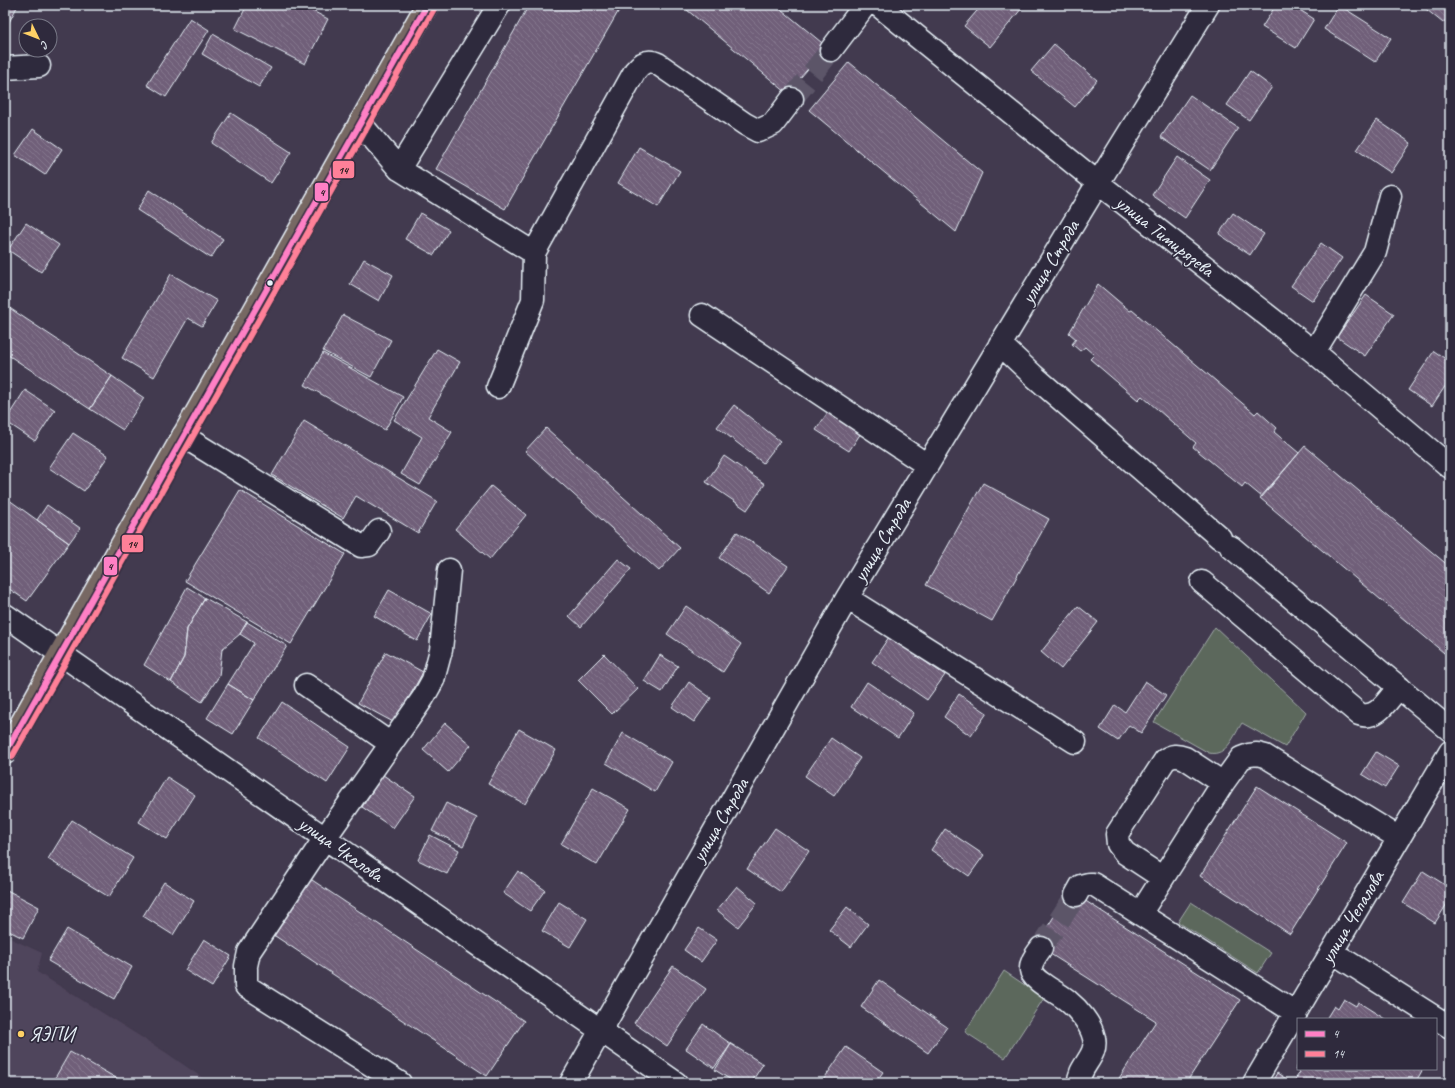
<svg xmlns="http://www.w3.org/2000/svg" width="1455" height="1088" viewBox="0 0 1455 1088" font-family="Caveat,sans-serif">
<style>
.built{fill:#50455c}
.green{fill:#5c675c;stroke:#a2acaa}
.building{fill:url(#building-back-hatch);stroke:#e8f1f8}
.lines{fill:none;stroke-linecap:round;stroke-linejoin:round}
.minor-tunnel{stroke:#5b5568;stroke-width:22;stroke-dasharray:22 11;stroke-linecap:butt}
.minor-casing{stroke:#e8f1f8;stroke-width:25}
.major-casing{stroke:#e8f1f8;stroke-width:25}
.minor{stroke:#2f2a3d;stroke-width:22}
.major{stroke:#776864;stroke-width:22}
.bus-1-casing{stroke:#2f2a3d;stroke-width:9}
.bus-2-casing{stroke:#2f2a3d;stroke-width:9}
.bus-1{stroke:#ff80c5;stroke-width:6}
.bus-2{stroke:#ff8098;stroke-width:6}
.bus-dot{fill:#e8f1f8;stroke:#2f2a3d;stroke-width:1.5}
.poi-dot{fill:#ffd166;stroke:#2f2a3d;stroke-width:1.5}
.labels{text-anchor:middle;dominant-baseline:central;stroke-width:3.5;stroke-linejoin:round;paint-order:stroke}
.street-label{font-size:20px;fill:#e8f1f8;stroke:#2f2a3d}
.poi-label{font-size:20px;fill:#e8f1f8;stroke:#2f2a3d;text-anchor:start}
.line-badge{stroke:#2f2a3d;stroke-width:1.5}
.pale-badge-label{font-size:11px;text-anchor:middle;font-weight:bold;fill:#111}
</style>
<defs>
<pattern id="building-back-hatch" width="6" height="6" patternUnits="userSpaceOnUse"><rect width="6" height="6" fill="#6f5e79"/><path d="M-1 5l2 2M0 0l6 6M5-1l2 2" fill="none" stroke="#84768d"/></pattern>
</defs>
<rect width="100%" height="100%" fill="#423a4f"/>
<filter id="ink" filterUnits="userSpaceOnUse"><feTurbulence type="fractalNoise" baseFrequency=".025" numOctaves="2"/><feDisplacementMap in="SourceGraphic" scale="8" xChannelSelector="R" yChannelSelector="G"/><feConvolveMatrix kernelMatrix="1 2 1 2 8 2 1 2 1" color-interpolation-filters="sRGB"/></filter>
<g filter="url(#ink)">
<path class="built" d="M5,936L42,953L37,972L165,1052L210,1083H5Z"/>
<path class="green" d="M1215,627L1306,712L1285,747L1242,723C1234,735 1227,757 1209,753L1154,722Z
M1191,902L1271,953L1258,973L1178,922Z
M1004,971L1044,998L1005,1058L965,1032Z"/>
<path class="building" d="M5,5H18L5,30Z
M247,5H301L328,19L305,64L235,29Z
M529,5H622L505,209L436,169Z
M681,5H776L827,47L787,93Z
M982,5H1018L1022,8L990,47L964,26Z
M1276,5H1292L1314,19L1296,48L1262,27Z
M1339,5L1391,38L1375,62L1324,29Z
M1421,5H1450V15L1443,23Z
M190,18L209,30L166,97L147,85Z
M213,34L271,68L259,87L202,54Z
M1054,44L1097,80L1075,107L1031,71Z
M849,62L982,173L956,232L809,110Z
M1250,71L1272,87L1249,120L1227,105Z
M1190,95L1238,128L1210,170L1161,137Z
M231,113L291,152L271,183L211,143Z
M1377,120L1411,143L1391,173L1357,150Z
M33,129L62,149L45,175L15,155Z
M639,147L680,171L658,207L618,183Z
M1177,157L1210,180L1185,218L1152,195Z
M149,190L223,239L211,258L137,210Z
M420,213L449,230L434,255L405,239Z
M1233,213L1264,234L1250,255L1219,234Z
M26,223L59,245L41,272L8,250Z
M1321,243L1342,258L1313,301L1291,286Z
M364,259L393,275L379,301L350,284Z
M171,274L217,301L202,326L188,318L154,377L122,358Z
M1098,284L1130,311L1132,310L1255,414L1258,411L1277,428L1274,432L1299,453L1262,497L1245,483L1242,487L1193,447L1196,443L1142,396L1138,400L1090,359L1094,355L1085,347L1080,351L1072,344L1076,339L1069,333Z
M1366,295L1394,314L1365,356L1337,337Z
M5,305L112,376L90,409L5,353Z
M343,315L391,340L371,377L323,351Z
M437,349L460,362L428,417L452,432L420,485L401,474L422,437L394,420Z
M1434,351L1450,362V379L1432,406L1408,390Z
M323,353L403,397L385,430L305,385Z
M112,376L144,398L123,430L90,409Z
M25,390L55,410L35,441L5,421Z
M734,405L780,441L763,463L717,427Z
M828,412L861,433L849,451L816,430Z
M304,421L437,501L418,533L356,496L343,518L272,475Z
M546,428L680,548L659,571L525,451Z
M73,433L108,456L84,491L49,468Z
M1305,446L1450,567V658L1260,498Z
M724,456L765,484L747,510L706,482Z
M983,483L1049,519L992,621L926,585Z
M491,486L526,515L490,559L455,529Z
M240,490L345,554L291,644L185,581Z
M5,497L69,543L27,601L5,586Z
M47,505L80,528L69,543L37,520Z
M737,532L788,566L769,593L719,558Z
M618,559L631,569L581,627L569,616Z
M187,587L205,598L187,629L184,657L171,682L144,665Z
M389,590L432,614L417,641L374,616Z
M205,598L247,622L240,634L222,649L219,676L202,702L171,682L184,657L187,629Z
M686,606L741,644L723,672L667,634Z
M1078,606L1098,622L1061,669L1041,652Z
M247,622L287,646L254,700L228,684L254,643L240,634Z
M889,637L945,675L927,700L872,662Z
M386,652L423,672L395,723L358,703Z
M604,654L638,689L612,714L578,680Z
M660,655L678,666L662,692L644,681Z
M1145,681L1166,695L1141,733L1129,725L1118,741L1100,729L1115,705L1125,712Z
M689,682L711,698L694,722L672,707Z
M867,682L914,713L898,738L851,707Z
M228,684L254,700L233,734L207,718Z
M959,694L987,713L971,736L944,717Z
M282,702L350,747L327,783L259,738Z
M445,723L471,745L448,772L423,750Z
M519,729L556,750L525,804L488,784Z
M623,733L672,762L655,792L606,763Z
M831,738L860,758L834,796L805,776Z
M1376,752L1399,766L1385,788L1362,774Z
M383,775L415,796L393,828L362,807Z
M167,777L195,795L167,839L139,822Z
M1257,786L1347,843L1290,934L1200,876Z
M593,788L630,809L597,865L561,844Z
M446,803L477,818L463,846L432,831Z
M72,820L133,858L109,897L48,859Z
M775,828L809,851L781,892L747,869Z
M945,829L984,855L969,876L931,850Z
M430,835L459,850L447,874L418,860Z
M518,871L545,890L530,911L503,893Z
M1423,871L1450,888V899L1435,923L1403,903Z
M309,878L524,1021L487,1076L272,934Z
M164,882L194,901L173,935L143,916Z
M737,886L757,903L738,927L717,910Z
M5,889L39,907L23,938L5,929Z
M1070,891L1240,1000L1186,1083H1116L1156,1021L1036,945Z
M559,902L587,919L570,947L542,931Z
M847,907L868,924L851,947L829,930Z
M699,928L717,940L701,962L684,950Z
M67,929L132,967L114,999L48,961Z
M204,939L231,956L212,987L185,970Z
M673,966L706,989L667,1046L634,1023Z
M879,980L947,1027L928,1053L861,1007Z
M1344,999L1356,1006L1358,1002L1385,1019H1326L1334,1006L1338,1009Z
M703,1024L731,1044L714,1068L686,1049Z
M731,1044L763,1064L751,1083H736L715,1070Z
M846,1047L883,1072L875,1083H821Z
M70,1052L125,1083H52Z
M1298,1065V1069H1423L1415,1083H1293L1300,1072L1295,1070Z
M1277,1073L1293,1083H1271Z"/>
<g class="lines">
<path class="minor-tunnel" d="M792,99L831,50
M1041,948L1076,895"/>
<g class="minor-casing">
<path id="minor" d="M878,5L1098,183L1314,352L1450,467
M831,50L865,5
M5,68L39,66
M360,123L399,169L534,253L635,71C642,62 648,59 658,64L745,124L758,131L773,124L792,99
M399,169L499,5
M702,315L927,465
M1000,344L1034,376L1220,538
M1314,352L1375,252L1390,196
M498,387L533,300L534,253
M183,436L361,546L369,545L379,531
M1231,547L1450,730
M1202,582L1359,714C1377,721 1388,699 1399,687
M847,598L1075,742
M5,615L676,1083
M306,685L391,744
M1163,878L1125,853L1118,844L1117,834L1165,760C1172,755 1177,755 1185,758L1223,783
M1076,895L1081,886L1089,884H1093L1140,914
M1041,948C1037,954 1030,962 1031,970C1032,981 1059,993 1068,1001C1078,1009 1091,1024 1094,1038C1098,1057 1078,1066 1079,1083
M1332,952L1450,1027
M1296,1013L1140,914L1223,783L1241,758L1249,755L1257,754L1265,756L1399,838
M400,1083L246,986V966L249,952L325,838L423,698L433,680L441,650L449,570
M571,1083L847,598L1098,183L1208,5
M1254,1083L1450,752"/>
</g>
<g class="major-casing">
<path id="major" d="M5,753L60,654L427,5"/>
</g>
<use href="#minor" class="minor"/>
<use href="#major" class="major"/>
<g class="bus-1-casing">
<path id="bus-1" d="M5,753L427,5"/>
</g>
<g class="bus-2-casing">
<path id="bus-2" d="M12,757L434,9"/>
</g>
<use href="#bus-1" class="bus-1"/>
<use href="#bus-2" class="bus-2"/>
</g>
</g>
<circle class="bus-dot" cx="270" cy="283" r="3.5"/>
<circle class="poi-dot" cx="21" cy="1034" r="4"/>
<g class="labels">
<g class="street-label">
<text transform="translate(1165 236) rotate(38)">улица Тимирязева</text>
<text transform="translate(1050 262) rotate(-59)">улица Строда</text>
<text transform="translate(882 540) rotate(-59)">улица Строда</text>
<text transform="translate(720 820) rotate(-60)">улица Строда</text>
<text transform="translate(341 849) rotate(35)">улица Чкалова</text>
<text transform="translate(1352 917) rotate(-59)">улица Чепалова</text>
</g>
<g class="poi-label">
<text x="29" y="1034">ЯЭПИ</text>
</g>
</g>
<g class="line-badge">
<rect x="332" y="160" width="23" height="19" rx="4" fill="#ff8098"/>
<rect x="314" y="182" width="15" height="20" rx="4" fill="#ff80c5"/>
<rect x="121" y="534" width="23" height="19" rx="4" fill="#ff8098"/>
<rect x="103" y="556" width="15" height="20" rx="4" fill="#ff80c5"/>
</g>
<g class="pale-badge-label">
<text x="343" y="174">14</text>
<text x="322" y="196">4</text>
<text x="132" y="548">14</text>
<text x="110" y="570">4</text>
</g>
<rect width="1455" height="1088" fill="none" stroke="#2f2a3d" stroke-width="20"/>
<rect x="10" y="10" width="1435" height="1068" fill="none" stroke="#e8f1f8" stroke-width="1.5" filter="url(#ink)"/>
<rect x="1297" y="1018" width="140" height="52" fill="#2f2a3d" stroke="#797a88"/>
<rect x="1305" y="1031" width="20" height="6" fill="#ff80c5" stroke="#797a88"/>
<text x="1333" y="1038" font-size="12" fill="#e8f1f8">4</text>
<rect x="1305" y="1051" width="20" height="6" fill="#ff8098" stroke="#797a88"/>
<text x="1333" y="1058" font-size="12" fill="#e8f1f8">14</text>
<g transform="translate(38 38) rotate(133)"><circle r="19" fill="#2f2a3d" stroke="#797a88"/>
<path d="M0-3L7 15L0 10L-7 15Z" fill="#ffd166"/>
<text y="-6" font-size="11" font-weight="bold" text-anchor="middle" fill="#e8f1f8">С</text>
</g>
</svg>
